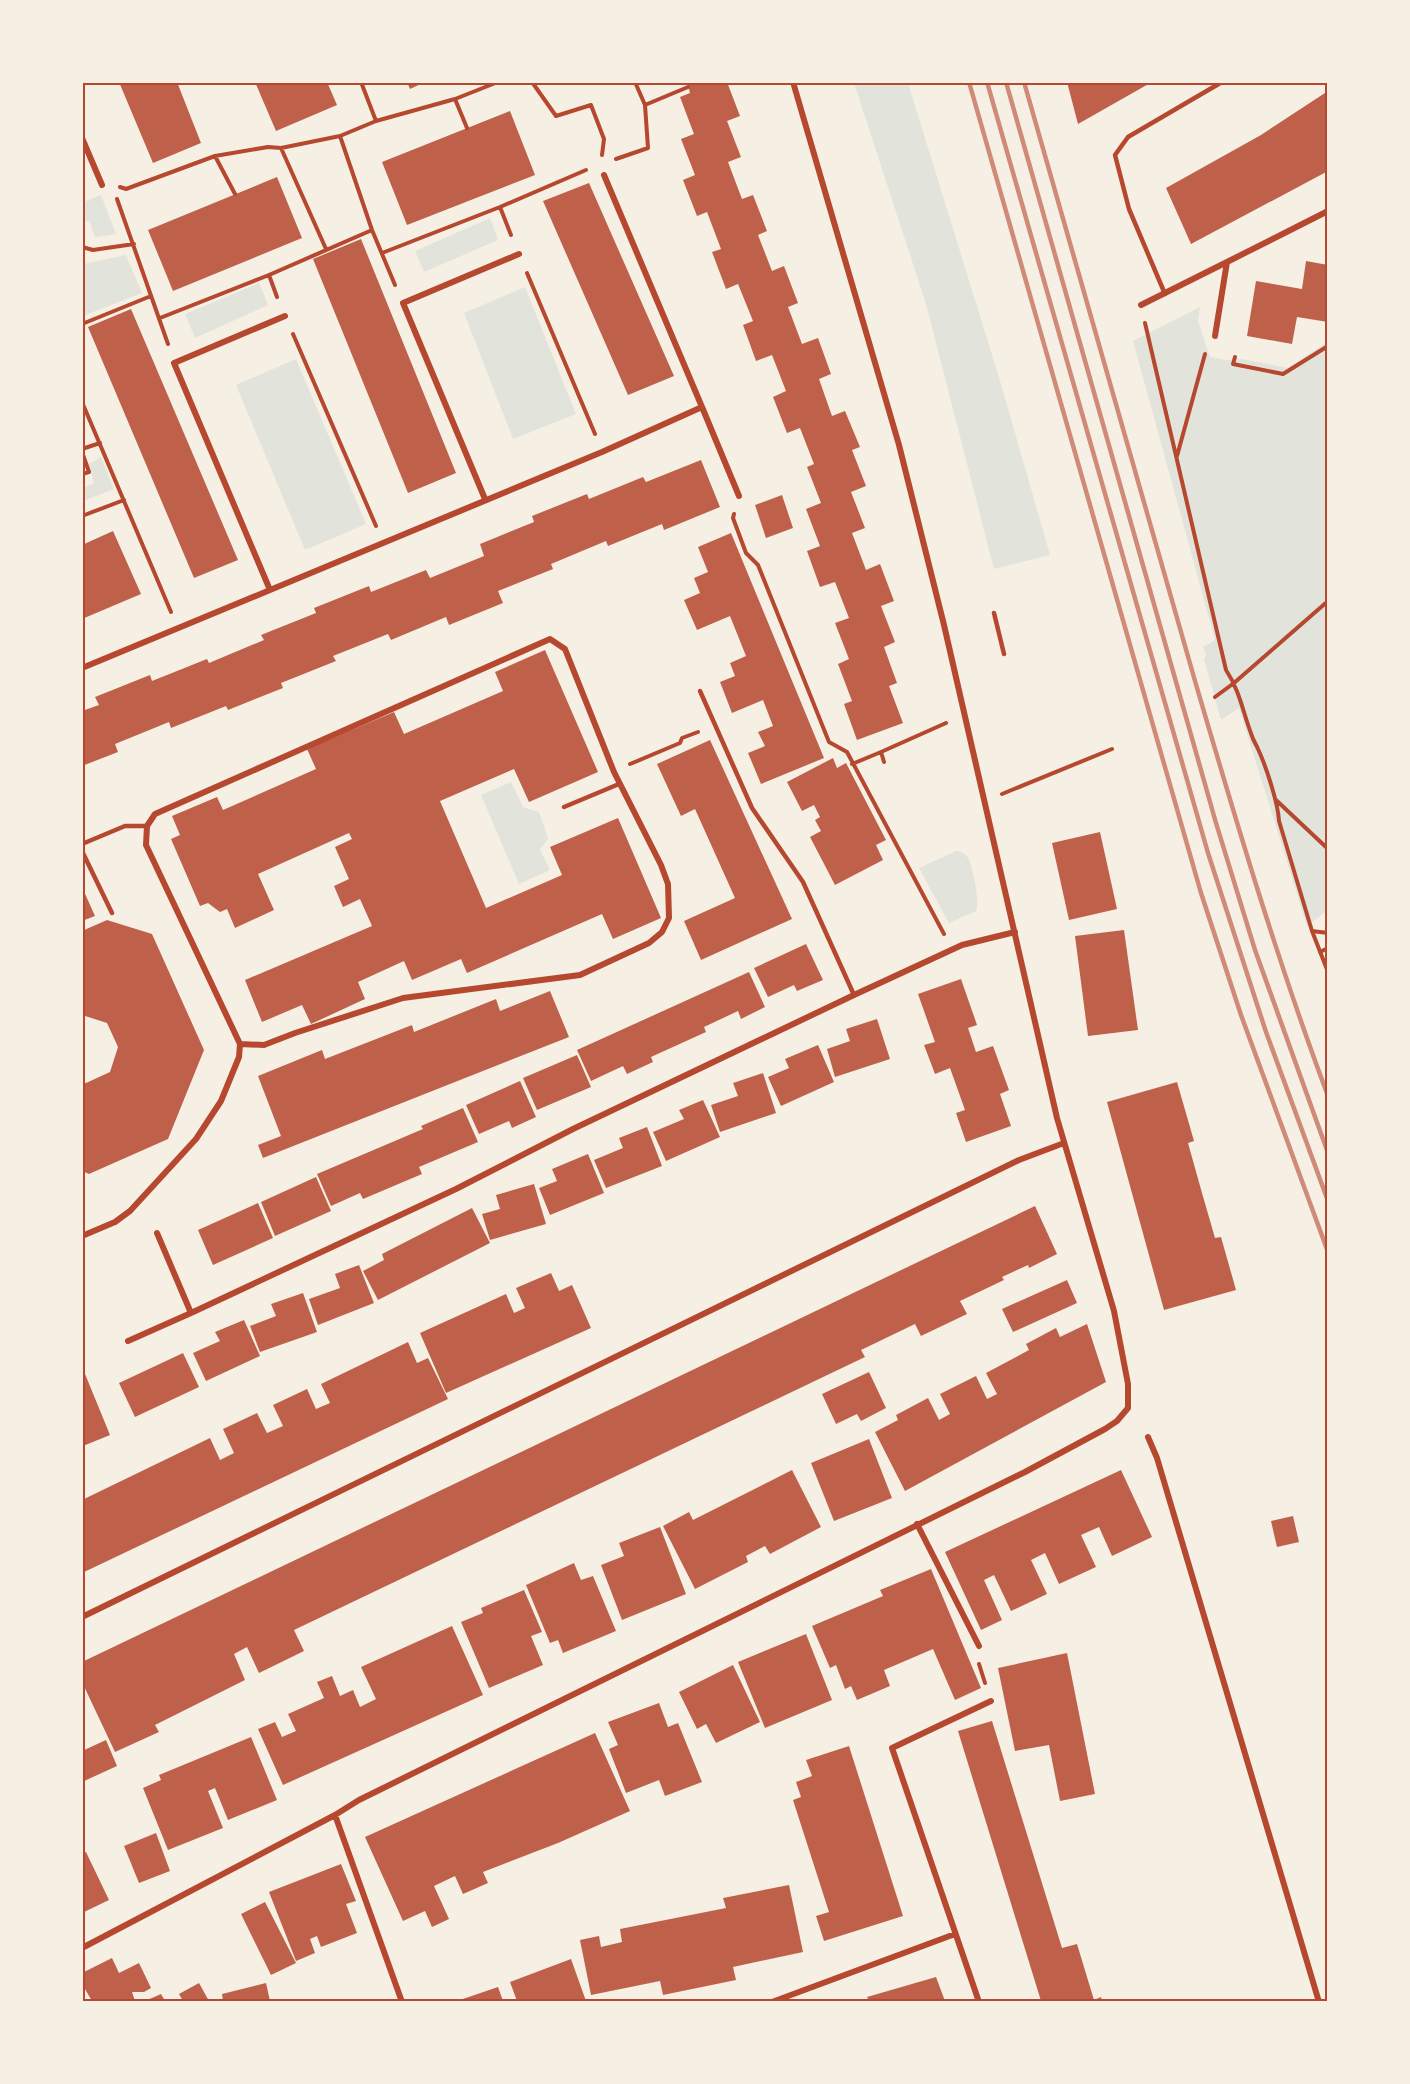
<svg xmlns="http://www.w3.org/2000/svg" width="1410" height="2084" viewBox="0 0 1410 2084" font-family="Lato,sans-serif">
<style>
.green{fill:#e2e4dc}
.building{fill:#bf614a}
.lines{fill:none;stroke-linecap:round;stroke-linejoin:round}
.path{stroke:#b5482f;stroke-width:4}
.service{stroke:#b5482f;stroke-width:4.5}
.minor{stroke:#b5482f;stroke-width:6}
.rail{stroke:#cf8b77;stroke-width:4.5}
.neatline{fill:none;stroke:#b5482f;stroke-width:2}
</style>
<rect width="100%" height="100%" fill="#f6efe4"/>
<path class="green" d="M854,83H908L1001,384L1050,555L994,569L926,304Z
M101,195L116,234L95,237L89,221H83V202Z
M490,218L498,240L424,272L415,251Z
M126,255L142,293L83,316V264Z
M259,283L268,305L195,338L185,314Z
M525,287L576,414L513,439L464,313Z
M1200,307L1198,321L1210,357L1226,360L1242,359L1288,368L1327,342L1328,910L1307,926L1239,708L1221,720L1204,659L1206,655L1203,647L1215,640L1133,341Z
M296,359L366,524L305,550L236,385Z
M101,457L114,489L83,501V488L94,483L89,464Z
M511,782L523,807L539,812L548,838L540,850L550,870L519,884L481,795Z
M956,851C961,851 965,853 968,858C973,867 980,902 976,911L949,923L919,868Z"/>
<path class="building" d="M119,82H177L201,143L153,163Z
M255,82H327L337,105L276,131Z
M407,82H425L410,89Z
M687,82H727L740,116L727,121L741,157L728,162L742,199L753,195L767,231L758,235L772,271L784,266L798,303L788,307L802,344L818,338L831,374L819,379L832,416L845,411L860,447L852,450L866,486L851,492L865,528L852,533L866,570L880,564L894,601L881,606L895,642L884,647L897,683L889,686L903,723L857,740L844,704L852,701L838,664L849,659L835,623L849,618L835,582L820,587L807,551L820,546L806,509L821,503L807,467L814,464L800,428L787,433L773,397L786,391L772,355L756,361L743,325L753,321L738,284L726,289L712,252L721,249L707,212L697,216L683,180L695,175L681,139L694,134L680,97L690,93Z
M1067,82H1152L1078,124Z
M1328,91V171L1191,244L1166,188L1261,135Z
M510,111L535,175L407,225L382,162Z
M277,177L302,238L173,291L148,230Z
M589,183L674,376L628,395L543,201Z
M361,239L456,473L408,493L313,259Z
M1306,261L1328,265V322L1297,317L1292,344L1247,336L1256,281L1302,289Z
M131,309L238,560L194,578L88,327Z
M701,460L720,507L664,530L662,524L608,546L606,541L551,564L553,569L498,591L503,603L449,625L446,617L391,640L388,634L333,656L336,661L281,683L283,688L228,710L226,706L171,728L169,722L115,744L118,752L82,766V711L99,705L95,697L150,675L152,681L207,659L209,663L264,640L261,635L316,613L314,608L369,586L371,592L426,570L430,578L484,556L480,544L534,522L532,516L587,494L589,499L643,477L646,482Z
M782,495L793,528L766,538L755,505Z
M113,531L141,594L82,619V545Z
M731,533L824,758L761,784L748,753L765,746L758,732L773,726L763,700L732,713L720,682L735,676L730,663L746,656L730,616L697,630L684,600L700,593L694,578L708,572L698,547Z
M545,650L598,772L529,802L514,769L440,801L486,908L562,875L550,847L618,818L661,918L613,939L602,914L467,973L461,959L412,980L404,961L358,982L365,999L311,1024L302,1005L262,1022L245,980L372,926L360,899L343,907L334,886L349,879L335,847L352,839L349,833L258,874L274,910L235,928L227,909L220,912L208,903L200,906L171,839L180,835L172,816L217,797L223,810L316,769L307,749L394,712L404,734L503,691L495,672Z
M710,740L792,919L701,960L684,921L735,898L695,809L681,816L657,764Z
M833,758L837,768L846,763L886,840L876,845L883,860L835,885L810,837L821,831L815,820L820,817L814,805L802,811L787,782Z
M1100,832L1117,909L1069,920L1052,843Z
M82,887L95,916L82,921Z
M107,920L152,934L204,1050L168,1139L89,1174L82,1171V1082L86,1083L110,1072L118,1047L107,1023L82,1015V931Z
M1124,930L1138,1030L1088,1036L1075,936Z
M806,944L823,980L797,991L794,985L768,997L754,968Z
M749,972L765,1007L741,1019L738,1011L704,1027L706,1032L651,1057L653,1062L627,1074L623,1066L591,1081L577,1050Z
M961,979L977,1025L968,1028L976,1052L993,1046L1009,1090L1000,1094L1011,1126L966,1142L956,1113L965,1110L950,1068L935,1074L924,1045L935,1042L918,994Z
M550,991L569,1037L263,1158L258,1145L281,1136L258,1076L322,1050L325,1059L412,1025L414,1032L496,999L500,1011Z
M877,1019L890,1059L835,1077L827,1049L850,1041L846,1029Z
M818,1045L834,1082L781,1106L768,1077L789,1068L785,1059Z
M577,1055L591,1087L537,1110L523,1078Z
M763,1073L776,1113L720,1132L711,1105L738,1096L733,1083Z
M520,1081L536,1117L512,1128L509,1121L479,1134L466,1105Z
M1177,1082L1194,1141L1188,1143L1202,1193L1215,1238L1221,1237L1236,1290L1164,1310L1107,1102Z
M703,1100L720,1137L666,1161L653,1132L684,1119L679,1110Z
M463,1108L478,1142L419,1167L422,1174L363,1199L360,1193L331,1206L317,1174L423,1129L421,1126Z
M647,1127L662,1166L606,1188L594,1160L623,1148L619,1138Z
M588,1154L604,1193L550,1215L539,1188L557,1181L552,1169Z
M316,1177L331,1211L275,1236L261,1202Z
M534,1184L546,1224L490,1240L482,1214L500,1209L496,1195Z
M258,1203L273,1238L213,1265L198,1230Z
M1035,1206L1057,1254L1029,1268L1028,1265L1002,1277L1004,1280L960,1301L967,1314L921,1336L915,1324L861,1350L865,1357L294,1630L304,1651L259,1673L247,1647L234,1654L245,1680L155,1725L159,1732L115,1752L82,1682V1662Z
M472,1208L490,1243L378,1300L363,1271L384,1260L382,1254Z
M359,1265L374,1303L318,1325L309,1299L340,1288L335,1274Z
M551,1273L559,1291L572,1285L591,1328L446,1393L420,1333L506,1294L514,1313L525,1308L516,1288Z
M1067,1280L1077,1303L1013,1332L1002,1309Z
M303,1293L317,1332L260,1352L250,1326L276,1316L271,1304Z
M244,1320L260,1356L206,1381L193,1353L220,1341L215,1332Z
M1087,1324L1106,1382L905,1491L875,1432L898,1420L896,1415L928,1398L939,1420L950,1414L940,1394L976,1376L987,1399L997,1394L986,1373L1029,1350L1026,1344L1056,1328L1060,1337Z
M408,1342L417,1363L428,1358L448,1399L82,1573V1500L210,1438L220,1460L234,1453L223,1429L257,1413L267,1433L283,1426L273,1405L307,1389L316,1409L330,1403L321,1384Z
M183,1353L199,1387L135,1417L119,1383Z
M83,1369L110,1435L83,1446Z
M869,1372L886,1408L861,1421L857,1414L836,1424L822,1394Z
M869,1439L892,1498L834,1521L811,1463Z
M792,1470L821,1527L770,1554L765,1546L746,1556L748,1562L695,1589L663,1526L689,1512L693,1520Z
M1121,1470L1152,1537L1112,1556L1099,1527L1081,1535L1096,1567L1059,1584L1045,1553L1031,1560L1047,1594L1011,1611L994,1575L984,1580L1002,1620L981,1630L945,1552Z
M1293,1516L1299,1542L1277,1547L1271,1521Z
M660,1527L686,1594L622,1620L601,1565L624,1556L619,1543Z
M574,1563L581,1580L593,1576L616,1631L563,1653L558,1640L550,1643L526,1585Z
M931,1569L981,1688L955,1700L933,1649L884,1670L890,1686L857,1700L851,1686L845,1689L836,1665L830,1668L812,1626L883,1596L880,1590Z
M524,1590L542,1632L531,1636L543,1665L489,1688L461,1622L483,1613L481,1608Z
M452,1626L483,1695L283,1785L258,1729L275,1722L282,1737L296,1731L288,1714L324,1698L317,1682L332,1676L340,1696L353,1690L360,1707L376,1699L361,1667Z
M806,1634L832,1700L765,1728L738,1662Z
M1067,1653L1095,1794L1060,1801L1049,1745L1015,1751L998,1668Z
M733,1665L760,1722L716,1743L706,1724L697,1729L679,1692Z
M659,1703L668,1727L678,1723L702,1782L665,1796L659,1780L626,1793L609,1749L618,1745L608,1722Z
M992,1721L1062,1948L1077,1944L1094,2000L1101,1997L1102,2001H1041L958,1731Z
M595,1733L630,1811L558,1843L483,1872L488,1883L463,1894L455,1876L434,1886L449,1919L432,1927L425,1911L403,1921L365,1837Z
M251,1737L277,1800L228,1820L215,1788L208,1791L223,1828L168,1850L143,1788L161,1780L159,1775Z
M106,1740L117,1766L82,1782V1751Z
M849,1746L903,1916L824,1941L816,1916L829,1912L793,1800L801,1797L796,1782L812,1776L806,1760Z
M156,1833L170,1871L139,1883L124,1846Z
M86,1852L109,1900L82,1913V1853Z
M341,1864L356,1901L346,1904L357,1933L321,1947L317,1936L310,1939L315,1953L296,1961L269,1892Z
M789,1885L803,1952L733,1967L736,1980L663,1995L660,1981L591,1995L580,1940L599,1936L601,1947L622,1942L620,1929L726,1908L723,1898Z
M265,1902L296,1963L271,1975L241,1914Z
M112,1958L119,1973L139,1963L151,1988L144,1992H132L135,2001H92L82,1984V1973Z
M571,1959L586,2001H517L510,1982Z
M936,1977L945,2001H869L867,1997Z
M199,1983L209,2001H183L179,1994Z
M266,1983L270,2001H223L222,1994Z
M498,1987L503,2001H457Z
M161,1994L165,2001H145Z"/>
<g class="lines">
<path class="path" d="M361,82L376,121
M532,82L556,116L591,105L604,139L602,155
M455,99L467,128
M645,105L688,87
M340,136L372,230L395,285
M281,148L326,249
M215,156L235,194
M616,159L648,148L645,105L635,82
M120,187L126,189L215,156L268,147L281,148L340,136L376,121L455,99L498,82
M117,199L168,344
M511,235L500,207L586,170
M82,247L93,250L134,244
M382,253L500,207
M527,273L595,434
M269,275L277,297
M160,318L269,275L372,230
M1145,323L1226,670C1240,691 1243,713 1252,736C1253,740 1256,744 1258,749C1266,766 1278,803 1279,821L1312,931L1328,972
M82,324L151,296
M293,334L376,526
M1235,357L1233,364L1283,374L1328,346
M82,402L171,612
M82,449L100,443
M82,452L89,472L82,474
M1177,456L1205,354
M734,514L733,518L746,553L758,565L829,742L847,752L944,934
M82,516L124,500
M1215,697L1234,683L1328,601
M881,752L946,723
M630,764L680,743L682,738L698,732
M852,764L881,752L884,762
M1002,794L1112,749
M1276,800L1328,849
M1312,931L1328,933
M1320,952L1328,948
M979,1664L985,1683"/>
<path class="service" d="M1165,294L1129,209L1115,155L1128,137L1222,82
M994,613L1004,654
M700,691L752,808L803,882L854,995
M564,807L619,784
M82,844L125,826H147
M82,851L112,913"/>
<path class="minor" d="M82,138L102,185
M604,175L702,407
M1141,305L1227,262
M285,316L174,363L270,590L602,452L702,407L739,496
M1215,336L1227,262L1328,211
M485,499L403,303L519,254
M550,639L565,649L614,772L661,865L668,884L669,918L662,932L649,943L580,975L403,998L295,1033L264,1045L240,1044L146,845L147,826L155,814Z
M82,668L270,590
M157,1233L191,1313L456,1189L573,1129L854,995L962,945L1015,932
M82,1236L115,1222L130,1211L196,1139L221,1101L239,1057L240,1044
M128,1341L191,1313
M1148,1437L1157,1458L1319,2002
M917,1524L979,1646
M82,1617L1019,1160L1064,1143
M335,1815L402,2002
M82,1948L335,1815L359,1800L1025,1472L1105,1429L1117,1421L1128,1408V1384L1114,1311L1057,1118L944,625L899,445L793,82
M772,2002L955,1934
M979,2002L892,1748L991,1701"/>
<path class="rail" d="M969,82L1201,893L1241,1015L1328,1252
M987,82L1208,853L1266,1032L1328,1201
M1006,82L1216,823L1255,950L1328,1153
M1024,82C1082,282 1137,482 1195,681C1236,821 1277,960 1328,1096"/>
</g>
<rect width="1410" height="2084" fill="none" stroke="#f6efe4" stroke-width="168"/>
<rect x="84" y="84" width="1242" height="1916" class="neatline"/>
</svg>
